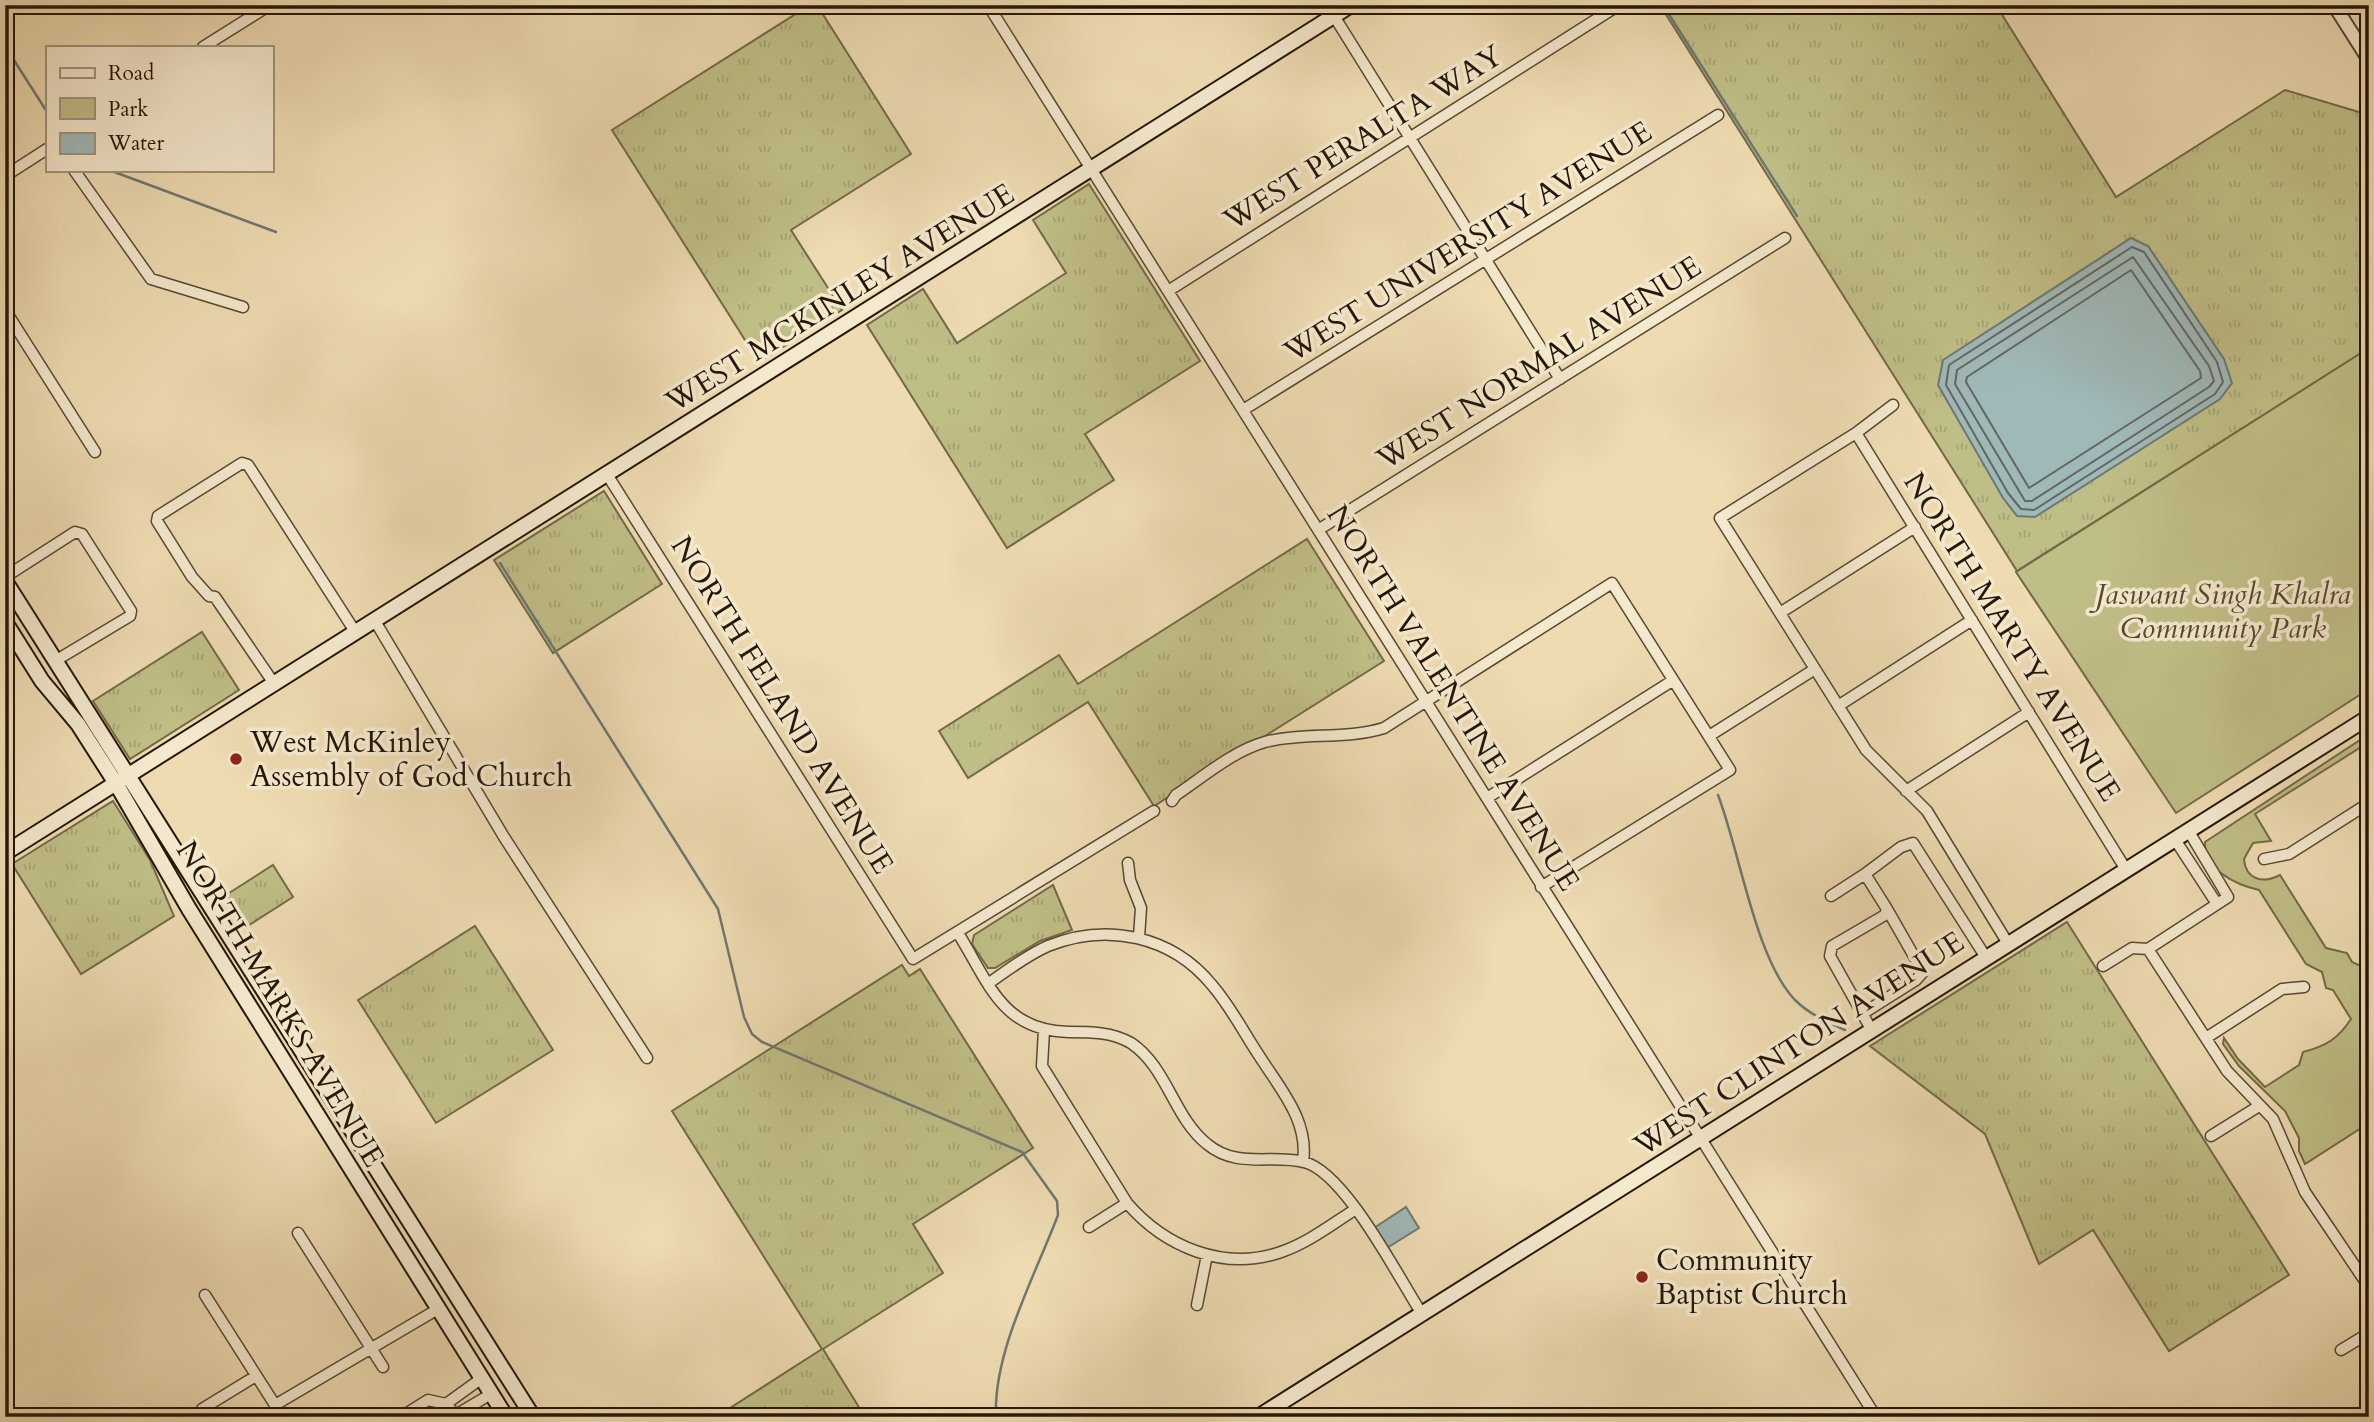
<svg xmlns="http://www.w3.org/2000/svg" width="2374" height="1422" viewBox="0 0 2374 1422" font-family="Cardo,serif">
<style>
.grass{fill:url(#grass-tufts);stroke:#726a47;stroke-width:2}
.green{fill:#c0be87;stroke:#726a47;stroke-width:2}
.water{fill:#9fb8b8;stroke:#6e7871;stroke-width:2}
.lines{fill:none;stroke-linecap:round;stroke-linejoin:round}
.shore{stroke:#626860;stroke-width:2}
.stream{stroke:#6e7871;stroke-width:2.5}
.minor-casing{stroke:#574832;stroke-width:13}
.tertiary-casing{stroke:#574832;stroke-width:16}
.secondary-casing{stroke:#251707;stroke-width:18}
.minor{stroke:#f4e8cd;stroke-width:10}
.tertiary{stroke:#f4e8cd;stroke-width:12}
.secondary{stroke:#f4e8cd;stroke-width:14}
.poi-dot{fill:#8f2418;stroke:#f4e8cd;stroke-width:2.5}
.labels{text-anchor:middle;dominant-baseline:central;stroke-width:7;stroke-linejoin:round;paint-order:stroke}
.street-label{font-size:30px;fill:#251707;stroke:#f4e8cd}
.park-label{font-size:30px;font-style:italic;fill:#54492d;stroke:#f4e8cd}
.poi-label{font-size:30px;fill:#251707;stroke:#f4e8cd;text-anchor:start}
</style>
<defs>
<pattern id="grass-tufts" width="24" height="20" patternUnits="userSpaceOnUse" patternTransform="scale(1.75)"><rect width="24" height="20" fill="#c0be87"/><path d="M3 7l-1-3M5 7V3M7 7l1-3M15 17l-1-3M17 17v-4M19 17l1-3" fill="none" stroke="#a5a373"/></pattern>
</defs>
<rect width="100%" height="100%" fill="#eedbb2"/>
<filter id="stains"><feTurbulence type="fractalNoise" baseFrequency=".00286" numOctaves="4"/><feColorMatrix values="0 0 0 0 .2 0 0 0 0 .09 0 0 0 0 .02 0 0 0 .5 -.17"/></filter>
<radialGradient id="worn" r=".72"><stop offset=".6" stop-color="#630" stop-opacity="0"/><stop offset="1" stop-color="#630" stop-opacity=".3"/></radialGradient>
<path class="grass" d="M810,5H817L911,154L791,230L842,310L759,362L612,130Z
M1660,5H1996L2116,197L2285,90L2369,115V348L2017,571Z
M1089,184L1200,361L1085,434L1114,480L1007,548L867,325L923,289L957,343L1066,273L1033,220Z
M604,491L662,584L553,653L494,560Z
M1307,539L1384,661L1154,806L1088,702L968,778L939,731L1059,655L1078,684Z
M202,632L239,690L130,759L93,701Z
M113,801L150,860L174,916L81,974L12,864Z
M273,865L293,897L246,927L226,895Z
M1053,885L1072,930L1040,941L995,968H988L972,944L974,935Z
M2067,922L2289,1275L2169,1351L2093,1230L2039,1264L1985,1134L1870,1046Z
M475,926L553,1050L436,1123L358,1000Z
M902,965L909,976L920,969L1033,1148L913,1224L943,1273L823,1349L865,1417H716L822,1349L672,1111Z"/>
<path class="green" d="M2369,348V689L2176,813L2016,572Z
M2369,734V742L2255,814L2271,841L2253,843L2244,859C2246,880 2263,884 2280,875L2326,948L2347,953L2352,962L2361,966L2360,973L2369,987V1123L2305,1164L2299,1151V1138L2285,1111L2239,1066L2223,1044L2224,1038L2238,1059L2265,1087L2299,1065L2303,1052C2326,1046 2338,1039 2351,1019L2333,990L2326,988L2322,972L2306,964L2259,890C2237,885 2203,870 2205,842Z"/>
<path class="water" d="M2131,238L2148,246L2224,359L2232,383L2220,399L2035,517L2017,516L2003,498L1938,385L1943,360Z
M1406,1207L1419,1228L1387,1248L1374,1228Z"/>
<g class="lines">
<path class="shore" d="M2132,247L2144,252L2217,362L2223,382L2215,394L2034,510L2021,509L2008,493L1946,385L1949,365Z
M2133,257L2209,366L2214,381L2209,387L2032,501H2025L1955,384L1957,370Z
M2131,270L2200,371L2201,378L2029,488L1966,382L1967,377Z"/>
<path class="stream" d="M1663,5L1797,216
M5,46L47,112
M109,170L276,232
M500,563L718,909L744,1017L752,1034L762,1042L1022,1152L1057,1201L1058,1215C1035,1276 993,1352 996,1417
M1718,795C1740,852 1755,958 1795,1000C1809,1014 1827,1022 1845,1030"/>
<g class="minor-casing">
<path id="minor" d="M988,5L1876,1417
M1334,16L1560,379
M203,47L270,5
M74,170L151,279L243,307
M5,176L47,149
M1168,291L1619,5
M5,310L95,452
M1893,405L1856,433L1720,518L1866,750L1927,811L2007,942
M1243,410L1718,115
M1856,433L2125,868
M608,476L913,959L1154,811
M1318,530L1785,238
M5,577L75,532L82,534L131,611L130,616L55,661
M1780,613L1915,527
M375,621L504,837L647,1058
M275,685L215,597L209,596L192,577L157,521L158,516L242,463L248,465L356,633
M1838,706L1972,620
M1709,736L1815,669
M1906,791L2029,712
M1487,798L1672,681
M1172,801L1176,795C1203,777 1233,751 1265,742C1304,732 1345,740 1384,728L1612,583L1730,770L1541,887
M2174,838L2217,904
M2264,859L2289,854L2369,803
M1128,863L1130,880L1141,908L1139,937
M1865,874L1901,847L1913,843L1985,956
M1831,896L1865,874L1887,909L1885,915L1832,946L1830,956L1871,1029
M958,933C989,983 1002,1031 1069,1032C1091,1032 1112,1032 1131,1043C1167,1067 1174,1118 1207,1144C1237,1169 1270,1154 1304,1162C1345,1172 1398,1277 1422,1314
M2367,947L2369,944
M2148,949L2227,1071L2273,1119L2305,1192L2369,1287
M2103,966L2132,948L2148,949L2228,897L2188,830
M989,983C1008,970 1027,955 1048,946C1107,922 1172,936 1212,985C1231,1007 1244,1033 1260,1057C1281,1090 1309,1121 1303,1162
M1862,1014L1916,980L1923,972L1887,909
M1044,1030L1042,1066L1127,1203C1165,1247 1224,1272 1281,1252C1308,1243 1332,1224 1356,1209
M2206,1038L2282,989L2304,987
M2211,1136L2259,1106
M1089,1227L1127,1203
M298,1233L383,1367
M205,1295L275,1405L438,1309
M1197,1305L1207,1255
M2341,1350L2369,1333
M482,1378L446,1404L454,1413H459L491,1394
M202,1409L256,1376
M401,1417L428,1400L446,1404"/>
</g>
<g class="tertiary-casing">
<path id="tertiary" d="M2334,5L2369,60"/>
</g>
<g class="secondary-casing">
<path id="secondary" d="M5,581L533,1417
M5,622L42,681L78,724L117,785L189,909L506,1417
M5,853L1351,5
M1258,1417L2369,717"/>
</g>
<use href="#minor" class="minor"/>
<use href="#tertiary" class="tertiary"/>
<use href="#secondary" class="secondary"/>
</g>
<g class="poi-dot">
<circle cx="236" cy="759" r="7"/>
<circle cx="1642" cy="1277" r="7"/>
</g>
<g class="labels">
<g class="street-label">
<text transform="translate(1363 138) rotate(-32)">WEST PERALTA WAY</text>
<text transform="translate(1468 242) rotate(-32)">WEST UNIVERSITY AVENUE</text>
<text transform="translate(840 298) rotate(-32)">WEST MCKINLEY AVENUE</text>
<text transform="translate(1539 363) rotate(-32)">WEST NORMAL AVENUE</text>
<text transform="translate(2012 637) rotate(58)">NORTH MARTY AVENUE</text>
<text transform="translate(1453 698) rotate(58)">NORTH VALENTINE AVENUE</text>
<text transform="translate(782 705) rotate(58)">NORTH FELAND AVENUE</text>
<text transform="translate(280 1004) rotate(59)">NORTH MARKS AVENUE</text>
<text transform="translate(1799 1044) rotate(-33)">WEST CLINTON AVENUE</text>
</g>
<g class="park-label">
<text x="2223" y="594">Jaswant Singh Khalra<tspan x="2223" dy="34">Community Park</tspan></text>
</g>
<g class="poi-label">
<text x="250" y="742">West McKinley<tspan x="250" dy="34">Assembly of God Church</tspan></text>
<text x="1656" y="1260">Community<tspan x="1656" dy="34">Baptist Church</tspan></text>
</g>
</g>
<rect width="2374" height="1422" fill="none" stroke="#eedbb2" stroke-width="28"/>
<rect x="7" y="7" width="2360" height="1408" fill="none" stroke="#251707" stroke-width="3.5"/>
<rect x="14" y="14" width="2346" height="1394" fill="none" stroke="#251707" stroke-width="2"/>
<rect x="46" y="46" width="228" height="126" fill="#f4e8cd" stroke="#a1947e" stroke-width="2"/>
<rect x="60" y="68" width="35" height="10" fill="#f4e8cd" stroke="#a1947e" stroke-width="2"/>
<text x="108" y="80" font-size="21" fill="#251707">Road</text>
<rect x="60" y="98" width="35" height="21" fill="#c0be87" stroke="#a1947e" stroke-width="2"/>
<text x="108" y="116" font-size="21" fill="#251707">Park</text>
<rect x="60" y="133" width="35" height="21" fill="#9fb8b8" stroke="#a1947e" stroke-width="2"/>
<text x="108" y="150" font-size="21" fill="#251707">Water</text>
<rect width="100%" height="100%" filter="url(#stains)"/>
<rect width="100%" height="100%" fill="url(#worn)"/>
</svg>
